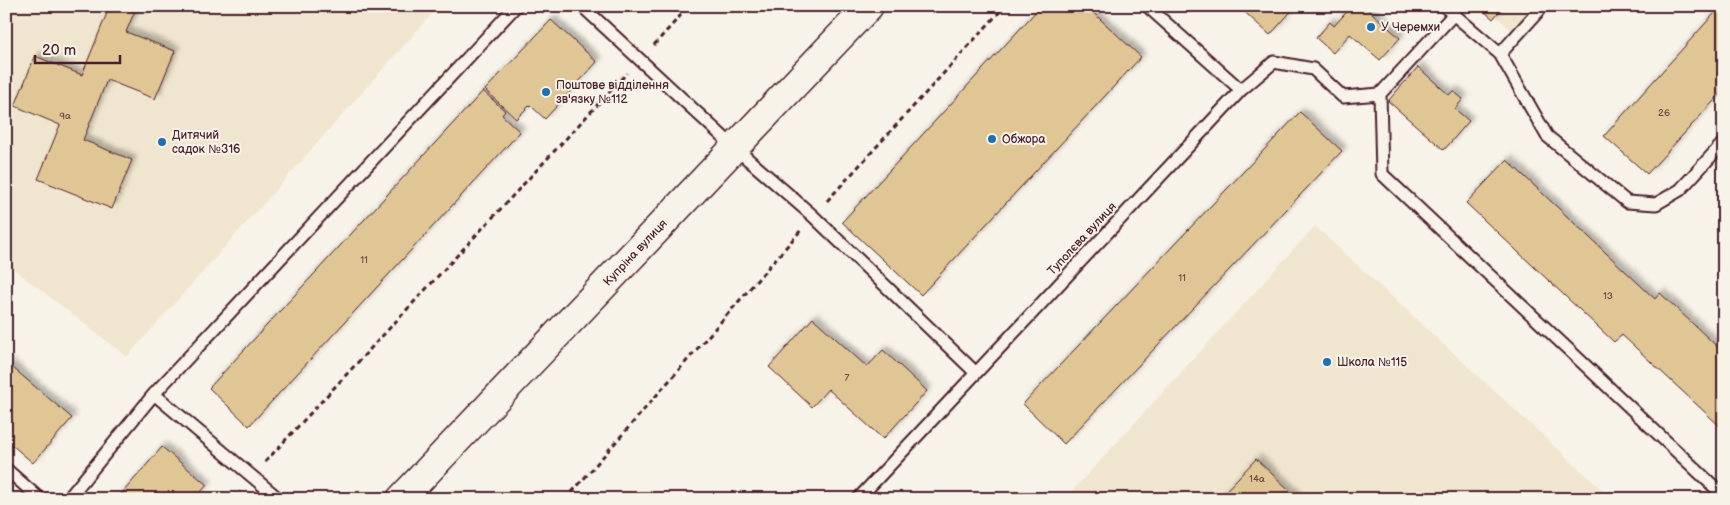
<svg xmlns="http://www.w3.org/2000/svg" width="1730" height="505" viewBox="0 0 1730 505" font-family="'Balsamiq Sans',sans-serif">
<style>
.built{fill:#f0e6cf}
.building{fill:#e0c695;stroke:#4a1f2b;filter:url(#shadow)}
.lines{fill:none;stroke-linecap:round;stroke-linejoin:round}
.service-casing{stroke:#4a1f2b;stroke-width:15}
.secondary-casing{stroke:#4a1f2b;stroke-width:31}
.path{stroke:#4a1f2b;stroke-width:3;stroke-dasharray:5 4;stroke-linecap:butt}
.service{stroke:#f7f3e8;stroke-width:11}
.secondary{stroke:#f7f3e8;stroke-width:28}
.poi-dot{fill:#1f6fb2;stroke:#f7f3e8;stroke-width:2}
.labels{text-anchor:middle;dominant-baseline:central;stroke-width:4;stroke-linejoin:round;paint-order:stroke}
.number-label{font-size:10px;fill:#704946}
.poi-label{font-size:12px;fill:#4a1f2b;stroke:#f7f3e8;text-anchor:start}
.street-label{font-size:12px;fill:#4a1f2b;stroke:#f7f3e8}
</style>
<defs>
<filter id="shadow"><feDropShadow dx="4.5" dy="-4.5" stdDeviation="2.5" flood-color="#0004"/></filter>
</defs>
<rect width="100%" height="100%" fill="#f7f3e8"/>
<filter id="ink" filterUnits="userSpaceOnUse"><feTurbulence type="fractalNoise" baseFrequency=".02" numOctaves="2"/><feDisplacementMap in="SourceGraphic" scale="10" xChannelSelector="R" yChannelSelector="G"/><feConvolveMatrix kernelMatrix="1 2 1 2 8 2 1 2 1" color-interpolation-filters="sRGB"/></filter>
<g filter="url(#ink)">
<path class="built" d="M13,6H439L127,357L6,263V21Z
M1486,6H1535L1513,32Z
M1315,226L1612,499H1065Z"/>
<path class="building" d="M91,6H137L126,32L175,51L155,99L107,80L83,140L132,160L112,209L38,179L60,125L15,106L35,56L82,75L107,13Z
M1041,6H1086L1141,57L921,295L842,222Z
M1238,6H1296L1270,35Z
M1352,6H1364L1400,38L1380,60L1350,34L1333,53L1316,38L1330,22L1334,26Z
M1478,6H1500L1502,8L1493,19Z
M1721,6H1724V90L1647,174L1604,136Z
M551,20L597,62L545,119L530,105L516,119L485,90Z
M1418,67L1449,95L1453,91L1463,99L1455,109L1469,121L1444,150L1388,101Z
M483,91L505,111L502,115L520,132L249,426L209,388Z
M1300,112L1342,151L1064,444L1023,404Z
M1507,160L1655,299L1660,293L1724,353V430L1622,335L1614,342L1466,203Z
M813,318L867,367L883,350L927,391L883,439L828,389L812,407L769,367Z
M6,362L72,418L33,463L6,440Z
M162,447L207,485L195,499H117Z
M1256,459L1299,499H1218Z"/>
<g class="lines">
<g class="service-casing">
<path id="service" d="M582,6L735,148L813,216L976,373
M1444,6L1500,54L1547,136L1627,202L1656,204L1680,190L1724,142
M1453,15L1380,94L1382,174L1724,496
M1500,54L1543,6
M1241,90L1274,62L1313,69L1343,97L1380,94
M154,394L516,6
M6,469L40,499
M68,499L154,394L279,499
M858,499L1241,90L1147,6"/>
</g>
<g class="secondary-casing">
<g id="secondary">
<path id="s1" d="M401,499L869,6"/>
</g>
</g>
<path class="path" d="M654,45L689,6
M827,201L1005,6
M265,462L627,73
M235,499L240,491
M566,499L801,230"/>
<use href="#service" class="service"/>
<use href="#secondary" class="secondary"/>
</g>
</g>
<g class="poi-dot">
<circle cx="1371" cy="27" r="5"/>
<circle cx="546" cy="92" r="5"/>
<circle cx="992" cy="139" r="5"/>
<circle cx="162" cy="142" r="5"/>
<circle cx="1327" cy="362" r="5"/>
</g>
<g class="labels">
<g class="number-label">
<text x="1664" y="113">26</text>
<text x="65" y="116">9а</text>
<text x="364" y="260">11</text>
<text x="1182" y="278">11</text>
<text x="1608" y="296">13</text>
<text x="847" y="378">7</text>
<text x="1257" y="479">14а</text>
</g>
<g class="poi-label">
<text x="1381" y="27">У Черемхи</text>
<text x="556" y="85">Поштове відділення<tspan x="556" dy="14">зв'язку №112</tspan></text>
<text x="172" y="135">Дитячий<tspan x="172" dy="14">садок №316</tspan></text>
<text x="1002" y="139">Обжора</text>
<text x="1337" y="362">Школа №115</text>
</g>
<g class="street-label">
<text transform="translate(1082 239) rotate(-47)">Туполєва вулиця</text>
<text stroke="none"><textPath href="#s1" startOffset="340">Купріна вулиця</textPath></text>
</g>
</g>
<rect width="1730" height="505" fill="none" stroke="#f7f3e8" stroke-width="25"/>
<rect x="12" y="12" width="1705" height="480" fill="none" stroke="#4a1f2b" stroke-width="2" filter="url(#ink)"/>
<path d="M35 55v8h85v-8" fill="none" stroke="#4a1f2b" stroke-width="2.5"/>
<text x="42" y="55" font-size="15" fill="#4a1f2b" stroke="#f7f3e8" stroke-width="4" paint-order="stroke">20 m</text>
</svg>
